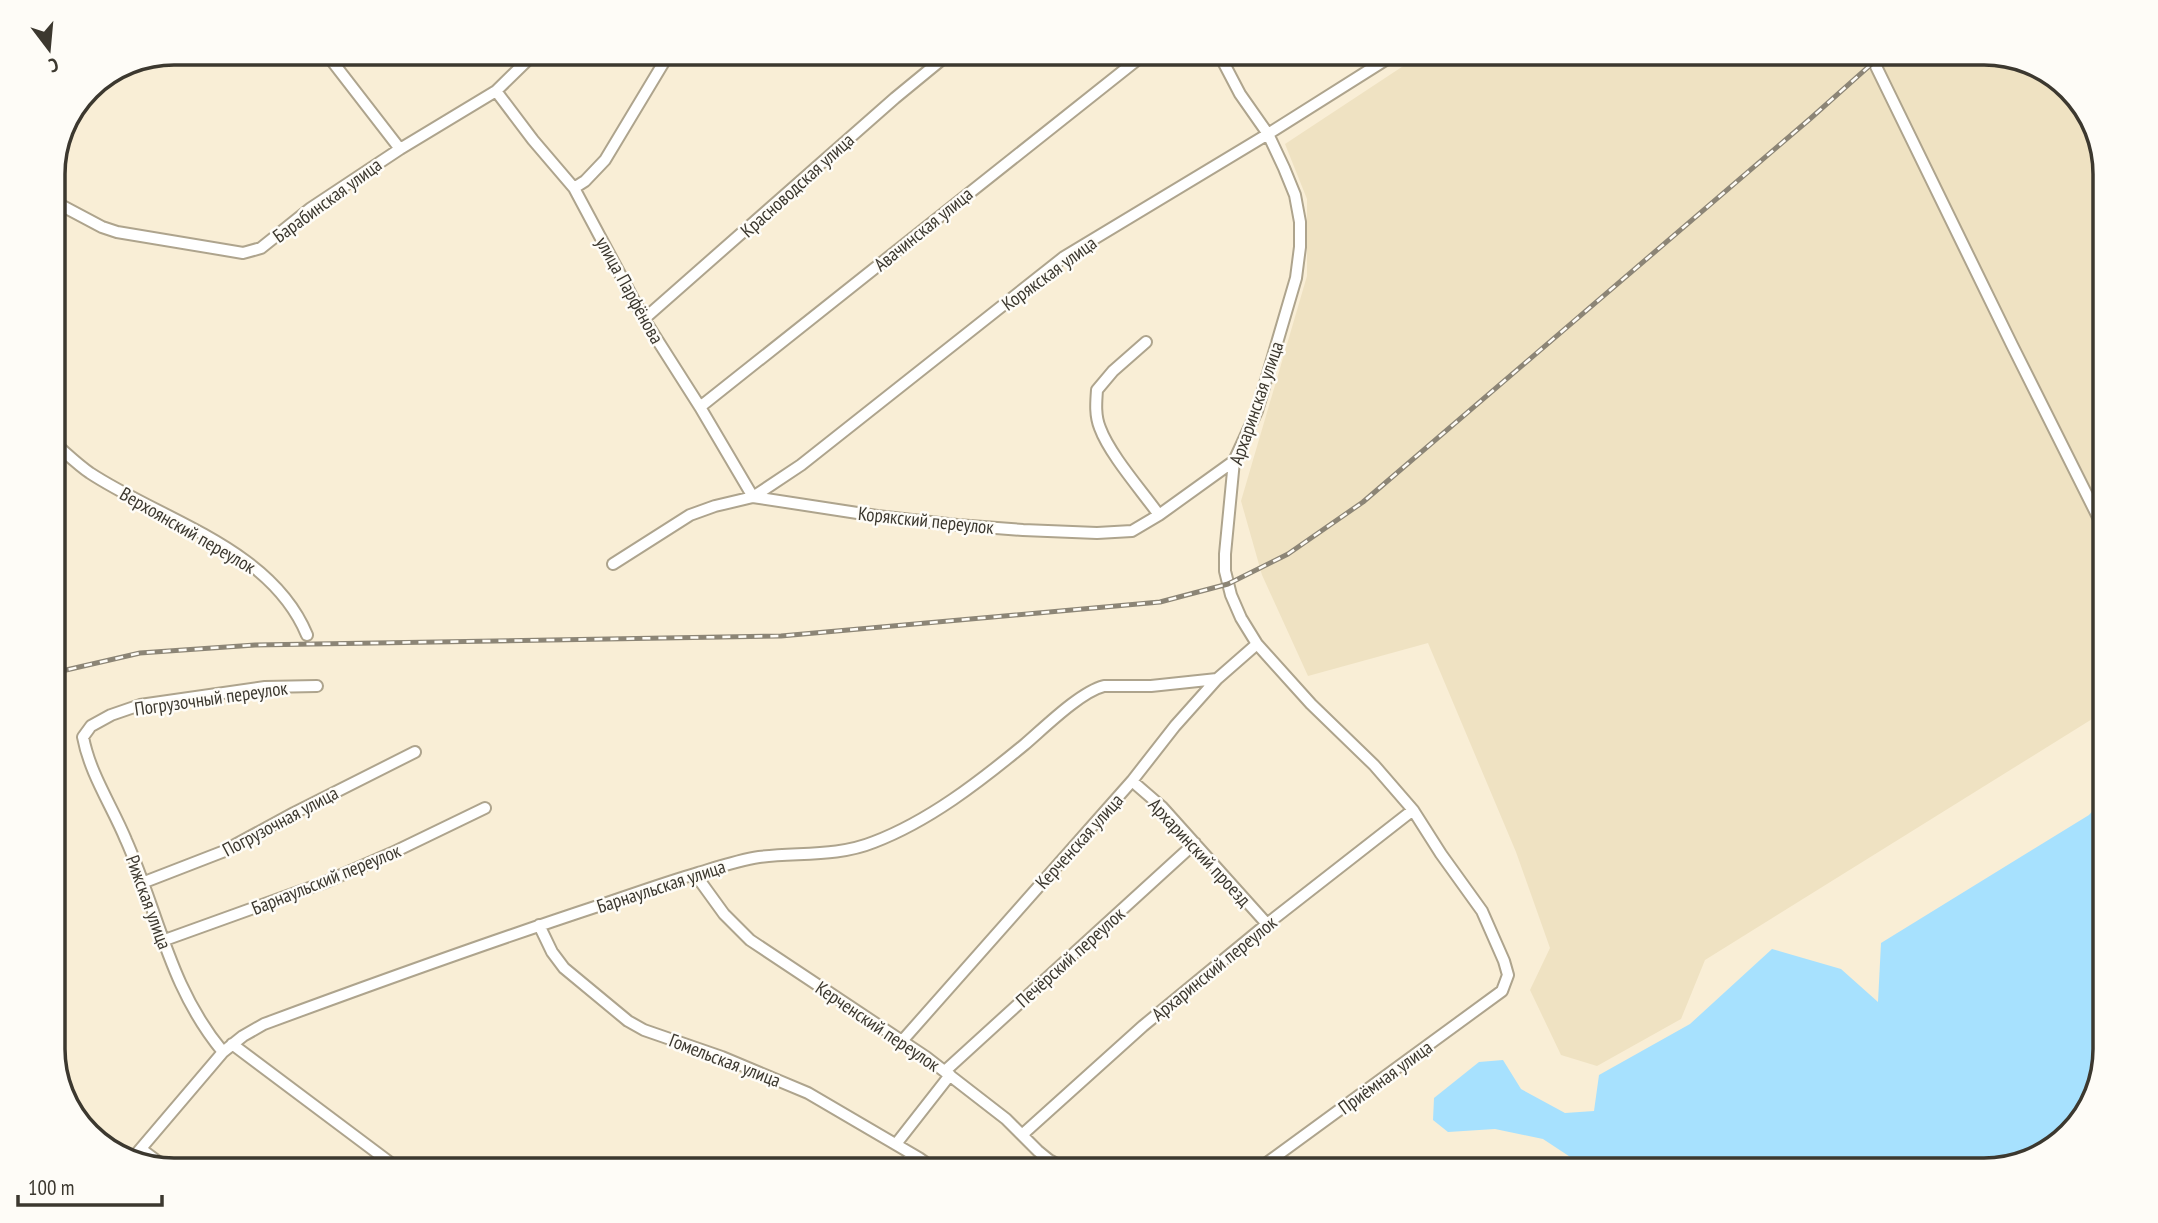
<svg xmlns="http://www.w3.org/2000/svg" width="2158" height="1223" viewBox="0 0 2158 1223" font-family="'PT Sans Narrow',sans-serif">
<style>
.built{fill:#efe2c2}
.water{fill:#a7e1fe}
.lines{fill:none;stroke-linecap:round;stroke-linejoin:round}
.minor-casing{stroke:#aea48d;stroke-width:14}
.minor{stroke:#fff;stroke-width:10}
.rail-casing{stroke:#8c8576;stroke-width:5}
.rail{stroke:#fefcf7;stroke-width:2.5;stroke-dasharray:8;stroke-linecap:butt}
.labels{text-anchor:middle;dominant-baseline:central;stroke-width:5;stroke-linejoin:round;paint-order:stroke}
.street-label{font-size:19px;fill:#3c382f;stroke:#fefcf7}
.rim{fill:none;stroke:#3c382f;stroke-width:3.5}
</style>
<rect width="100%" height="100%" fill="#f9eed6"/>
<path class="built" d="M1423,53H1984L2044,69L2089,113L2105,167V711L1705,960L1681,1019L1597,1066L1561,1055L1530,990L1550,948L1516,852L1428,643L1308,676L1262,575L1241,501L1307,276V199L1285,144Z"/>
<path class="water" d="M2105,797V1049L2089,1109L2045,1154L1984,1170H1590L1543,1139L1495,1129L1448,1132L1433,1120L1434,1098L1479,1062L1503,1060L1521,1089L1565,1113L1594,1111L1599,1075L1690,1024L1772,949L1841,969L1878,1002L1881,943L2089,815Z"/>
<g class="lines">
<g class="minor-casing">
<path id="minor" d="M325,52L400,149
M1218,52L1240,94L1268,134L1284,168L1295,195L1300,222V247L1296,278L1257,411L1234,461L1225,554V571L1231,595L1241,618L1257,644L1311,704L1374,765L1413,810L1441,854L1482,911L1504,961L1508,975L1502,991L1264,1165L1253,1170
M1869,52L2012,345L2104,529
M496,91L533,140L574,188L644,319L700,407L753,497L801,465L1064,257L1268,134L1398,52
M574,188L585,181L605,160L670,52
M53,201L102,227L117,232L243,253L261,248L311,208L400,149L496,91L536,52
M644,319L895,98L951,52
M1146,342L1113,371L1097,390C1096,403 1095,416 1100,428C1110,455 1142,491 1159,515
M700,407L1147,52
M53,442C65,452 77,464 90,473C163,521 271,548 307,635
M613,564L690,515L715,506L753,497L877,516L957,525L1023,530L1097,533L1132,531L1159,515L1234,461
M1132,781L1162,807L1267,924
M695,874L724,914L750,940L926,1057L1006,1119L1038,1151L1049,1160L1068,1170
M142,883L222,852L294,813L415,752
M539,925L552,952L564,968L628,1021L644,1030L722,1057L808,1093L919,1158L936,1170
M162,941L323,883L392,853L485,808
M902,1041L1132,781L1175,726L1217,679L1257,644
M232,1044L400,1170
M223,1052C169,987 159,914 126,840C112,806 90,774 83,737L91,726L111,715L140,705L265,687L317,686
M945,1071L1195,843
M1023,1134L1143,1026L1267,924L1413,810
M896,1144L950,1075
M141,1149L168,1169
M132,1159L223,1052L243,1036L264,1024C375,983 486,943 598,906C631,895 664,883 698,873C718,867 739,860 759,857C798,852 837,857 874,842C929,821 979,782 1024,745C1044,728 1080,692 1104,686H1151L1217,679
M905,1170L910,1153"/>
</g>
<use href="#minor" class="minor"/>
<g class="rail-casing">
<path id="rail" d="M53,673L140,653L255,645L781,636L1160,602L1228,584L1288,554L1363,502L1811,118L1885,52"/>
</g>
<use href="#rail" class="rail"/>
</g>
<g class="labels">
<g class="street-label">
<text transform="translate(797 185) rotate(-42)">Красноводская улица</text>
<text transform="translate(327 200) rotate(-36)">Барабинская улица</text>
<text transform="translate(923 229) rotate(-39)">Авачинская улица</text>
<text transform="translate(1049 273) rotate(-36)">Корякская улица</text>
<text transform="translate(630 290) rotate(61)">улица Парфёнова</text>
<text transform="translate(1256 403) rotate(-71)">Архаринская улица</text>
<text transform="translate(926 520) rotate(6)">Корякский переулок</text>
<text transform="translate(188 530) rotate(30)">Верхоянский переулок</text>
<text transform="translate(211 698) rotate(-8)">Погрузочный переулок</text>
<text transform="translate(280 821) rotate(-28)">Погрузочная улица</text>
<text transform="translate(1079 841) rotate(-48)">Керченская улица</text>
<text transform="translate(1200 852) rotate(47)">Архаринский проезд</text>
<text transform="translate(326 879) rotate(-22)">Барнаульский переулок</text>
<text transform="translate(661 886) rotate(-18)">Барнаульская улица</text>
<text transform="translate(149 902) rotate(70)">Рижская улица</text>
<text transform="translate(1070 957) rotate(-42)">Печёрский переулок</text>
<text transform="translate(1214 968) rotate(-39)">Архаринский переулок</text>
<text transform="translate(878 1026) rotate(34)">Керченский переулок</text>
<text transform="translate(725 1060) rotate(21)">Гомельская улица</text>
<text transform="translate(1385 1077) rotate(-36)">Приёмная улица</text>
</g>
</g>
<path d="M0 0H2158V1223H0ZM174 65H1984A109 109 0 0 1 2093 174V1049A109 109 0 0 1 1984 1158H174A109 109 0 0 1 65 1049V174A109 109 0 0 1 174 65Z" fill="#fefcf7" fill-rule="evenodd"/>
<path class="rim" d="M174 65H1984A109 109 0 0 1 2093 174V1049A109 109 0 0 1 1984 1158H174A109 109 0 0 1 65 1049V174A109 109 0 0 1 174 65Z"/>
<g transform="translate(49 49) rotate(164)" stroke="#fefcf7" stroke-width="5" paint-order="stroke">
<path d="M0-5L12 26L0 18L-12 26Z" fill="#3c382f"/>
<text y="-10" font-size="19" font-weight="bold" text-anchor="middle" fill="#3c382f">С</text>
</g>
<path d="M18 1195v10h144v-10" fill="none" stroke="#3c382f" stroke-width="3.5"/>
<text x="28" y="1195" font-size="21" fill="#3c382f" stroke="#fefcf7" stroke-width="5" paint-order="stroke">100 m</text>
</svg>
